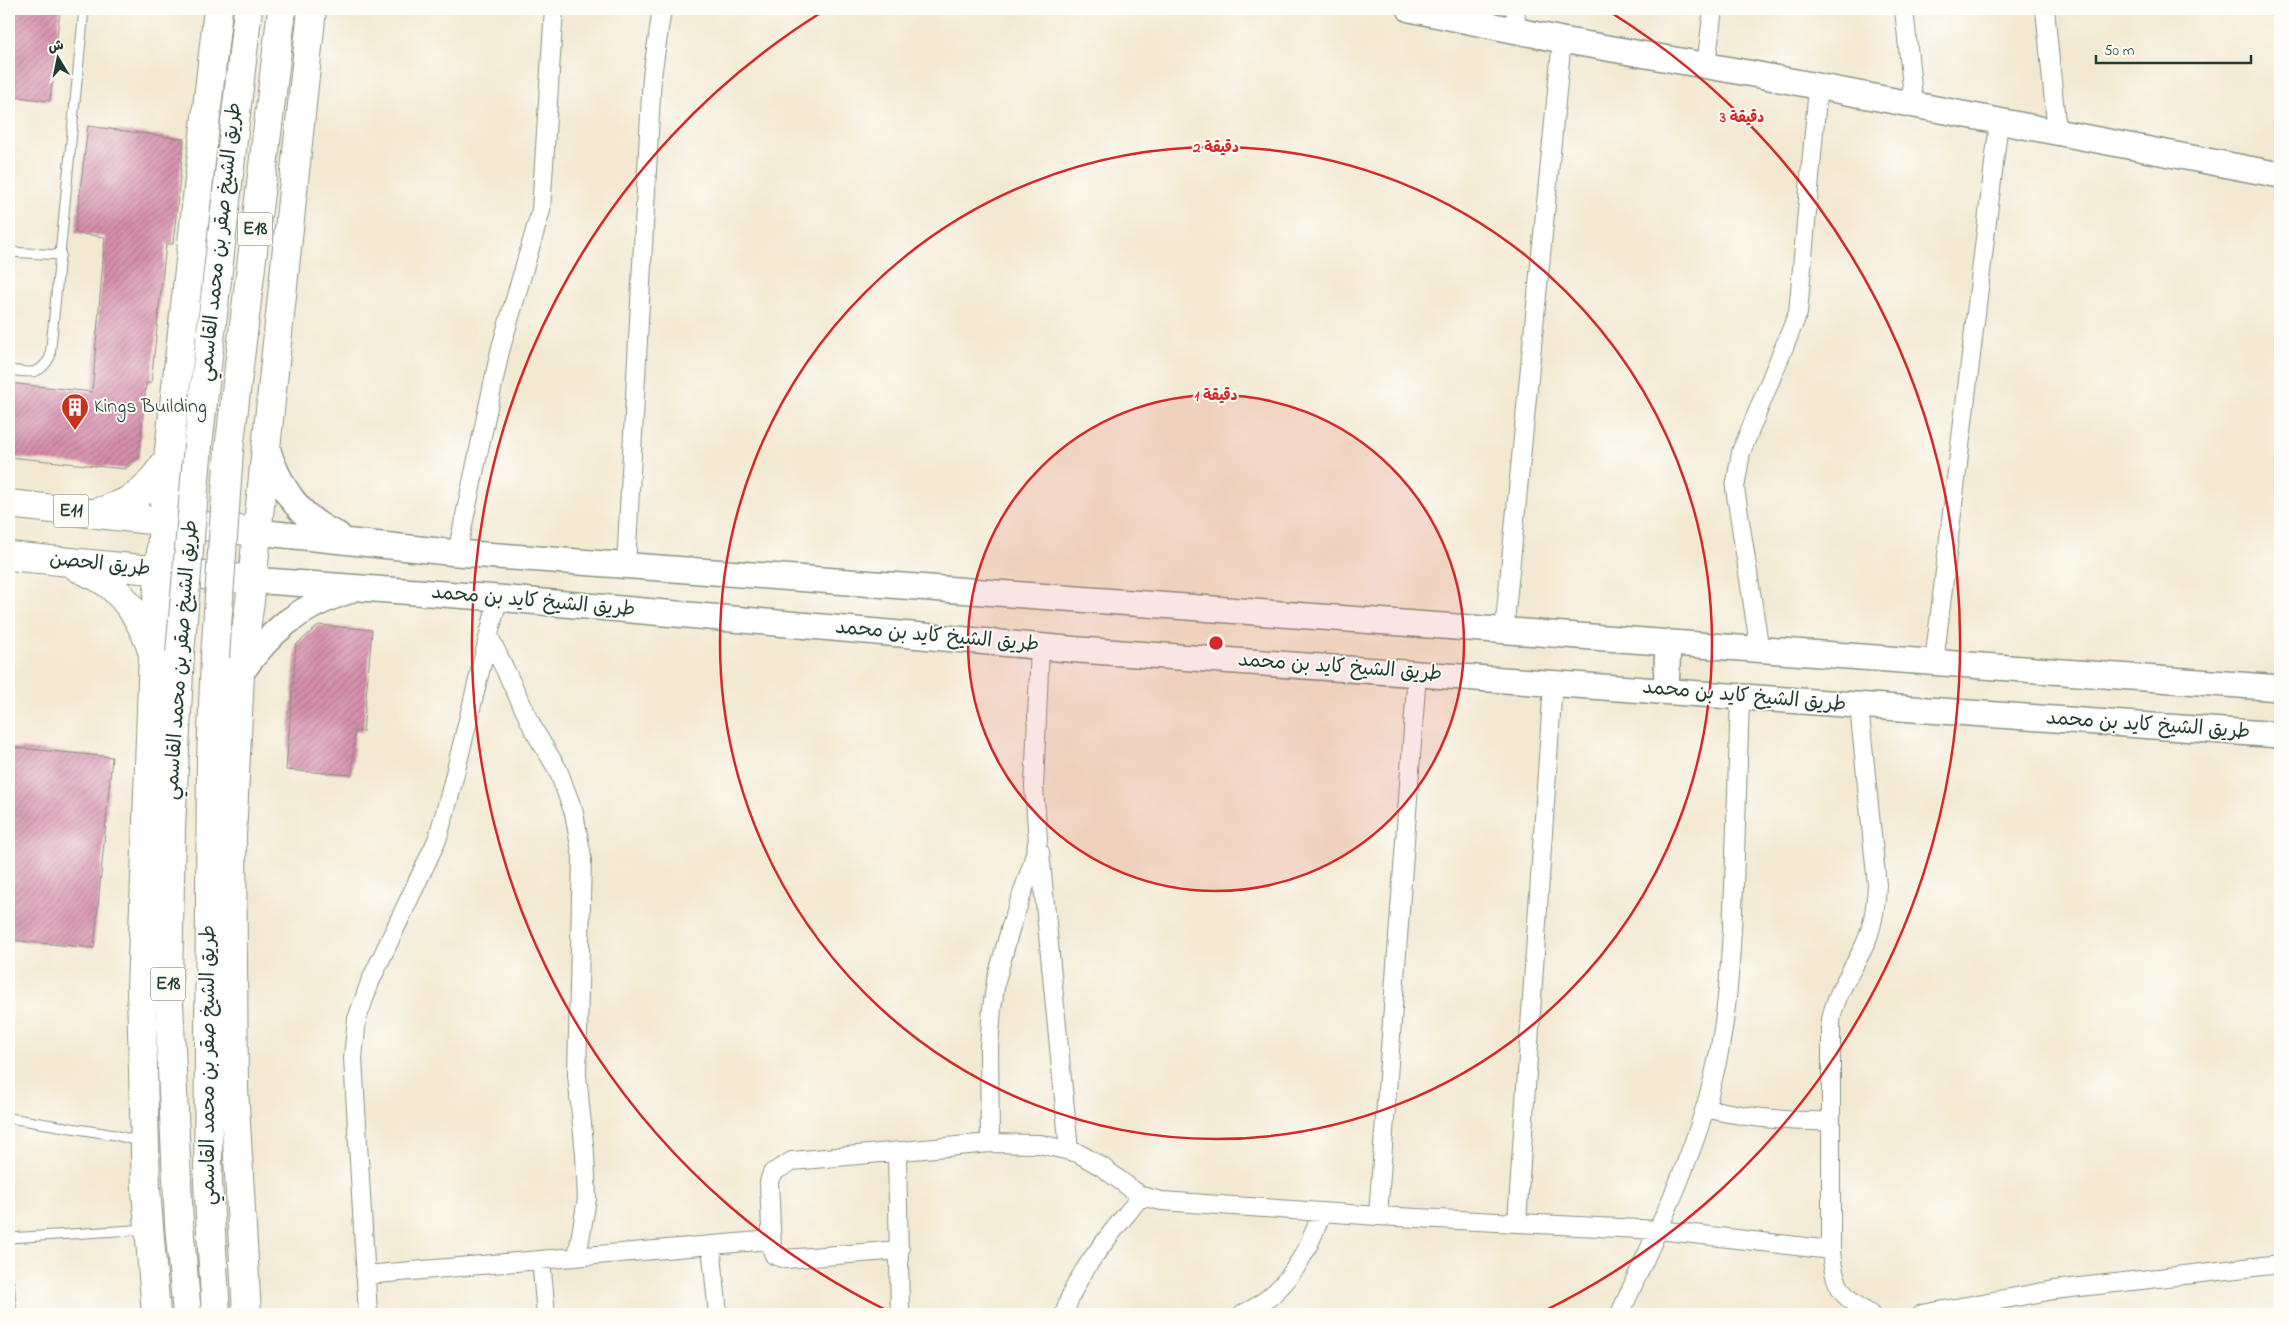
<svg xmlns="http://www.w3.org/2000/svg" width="2289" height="1323" viewBox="0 0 2289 1323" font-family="'Indie Flower','Playpen Sans Arabic',sans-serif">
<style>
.building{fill:url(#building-hatch)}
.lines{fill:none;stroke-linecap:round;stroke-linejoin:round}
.lane-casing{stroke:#899383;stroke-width:11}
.street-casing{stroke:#899383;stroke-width:20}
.secondary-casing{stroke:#899383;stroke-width:28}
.primary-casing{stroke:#899383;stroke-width:30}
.highway-casing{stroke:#899383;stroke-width:30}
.lane{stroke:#fff;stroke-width:9}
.street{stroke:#fff;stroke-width:18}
.secondary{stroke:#fff;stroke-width:25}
.primary{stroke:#fff;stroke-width:28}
.highway{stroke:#fff;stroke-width:28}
.highway-bridge-casing{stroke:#899383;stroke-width:30;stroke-linecap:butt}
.highway-bridge{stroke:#fff;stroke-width:28}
.ring{fill:none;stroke:#d62828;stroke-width:2.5}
.labels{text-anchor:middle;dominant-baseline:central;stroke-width:4;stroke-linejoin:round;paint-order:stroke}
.shield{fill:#fdfcf7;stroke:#62766e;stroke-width:1}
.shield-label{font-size:19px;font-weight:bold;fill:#1f3d34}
.street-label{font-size:20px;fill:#1f3d34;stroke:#fdfcf7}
.poi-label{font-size:20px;fill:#1f3d34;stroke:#fdfcf7;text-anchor:start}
.centre{fill:#d62828;stroke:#fdfcf7;stroke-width:2.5}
.ring-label{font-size:15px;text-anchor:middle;font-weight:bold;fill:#d62828;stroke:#fdfcf7;stroke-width:4;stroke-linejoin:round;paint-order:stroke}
</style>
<defs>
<pattern id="building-hatch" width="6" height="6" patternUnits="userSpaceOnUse" patternTransform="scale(1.25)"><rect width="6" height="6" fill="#d68dab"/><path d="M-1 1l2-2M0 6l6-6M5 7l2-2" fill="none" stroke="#ad748c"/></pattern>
</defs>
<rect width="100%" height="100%" fill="#fdfcf7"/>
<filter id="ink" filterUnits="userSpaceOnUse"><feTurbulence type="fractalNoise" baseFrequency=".02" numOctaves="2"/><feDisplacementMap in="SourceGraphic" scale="10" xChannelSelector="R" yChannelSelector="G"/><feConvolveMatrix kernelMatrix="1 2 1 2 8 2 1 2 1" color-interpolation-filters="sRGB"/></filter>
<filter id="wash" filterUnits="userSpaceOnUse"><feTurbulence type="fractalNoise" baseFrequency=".0096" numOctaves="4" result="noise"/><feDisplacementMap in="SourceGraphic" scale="20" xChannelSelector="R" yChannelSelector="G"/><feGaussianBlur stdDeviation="1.12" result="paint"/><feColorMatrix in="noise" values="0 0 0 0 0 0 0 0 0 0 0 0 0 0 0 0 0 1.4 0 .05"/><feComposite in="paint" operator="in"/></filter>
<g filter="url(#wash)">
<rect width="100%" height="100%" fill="#f3e9d2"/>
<g id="blocks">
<path class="building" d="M9,9H60L50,101L9,96Z
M88,126L184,139L173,244H166L151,383H146L139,458L125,469L9,457V383L92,392L105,237L75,233Z
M319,625L372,630L363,732L355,731L352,775L286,770L296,645Z
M9,747L112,757L94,948L9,940Z"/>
</g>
</g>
<g filter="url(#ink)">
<use href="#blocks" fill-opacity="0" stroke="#899383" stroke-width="1"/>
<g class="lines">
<g class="lane-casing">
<path id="lane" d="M9,252L61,255
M9,370C29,372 39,377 50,357L84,9
M9,1118L115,1135L141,1142
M9,1238L147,1229
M9,1283L12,1314"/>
</g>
<g class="street-casing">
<path id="street" d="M1515,9L1517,31
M1904,9L1914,106
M2045,9L2057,133
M1706,65L1713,9
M457,553L500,351L541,210L554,9
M626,566L652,76L662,9
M1504,632L1562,40
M489,636L535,732L558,770L574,813L582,857L577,1075L585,1154L587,1199L577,1257
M1760,651L1735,488L1741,452L1798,313L1818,87
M1934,663L1999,122
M1859,706L1877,885C1876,905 1874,923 1866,942C1854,969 1836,991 1831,1020V1250C1833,1283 1841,1298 1870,1314
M1040,852L1069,1150
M1705,1108C1747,1118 1787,1122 1831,1121
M990,1143L989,1048L992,1008L996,981L1011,926L1032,865L1038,840L1034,787L1040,646
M897,1152L900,1314
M1378,1216L1417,673
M1517,1222L1553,683
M711,1245L718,1314
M900,1250L786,1259L774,1255L772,1250L769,1182L772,1173L792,1161L990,1143L1040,1144L1078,1153L1102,1167L1141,1196L1162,1201L1378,1216L1659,1230L1831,1250
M541,1260L546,1314
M365,1275L771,1240
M368,1314L353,1058L357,1019L370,982L437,840L449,798L498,598
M1065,1314C1072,1276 1117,1227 1141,1196
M1243,1314C1286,1294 1307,1254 1322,1212
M1620,1314C1654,1237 1693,1161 1713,1079C1729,1016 1731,951 1734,887C1736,824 1738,761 1740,698
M1922,1314L2054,1290L2280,1264"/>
</g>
<g class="secondary-casing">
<path id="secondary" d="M1410,9L1562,40L1759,75L2280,175
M266,445C278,484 298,519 338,535
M257,532L457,553L2280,688
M252,580L498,598L1079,650L2280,735
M240,674C270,631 299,607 348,591
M1666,690L1668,644"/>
</g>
<g class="primary-casing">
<path id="primary" d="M9,504L248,531
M98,512C139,500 144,493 168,459
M9,556L244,579
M77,567C88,573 102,578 111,586C131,604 144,626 152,651
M156,1314L146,1190L141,989L153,654L168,459L218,9
M247,1314L234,1088L232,836L240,674L250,601L312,9"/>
</g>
<g class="highway-casing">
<path id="highway" d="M198,445L248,9
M229,450L282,9
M180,653L171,828L168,982L179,1224L187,1314
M215,657L211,759L208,1182L216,1314"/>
</g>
<use href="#lane" class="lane"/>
<use href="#street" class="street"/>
<use href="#secondary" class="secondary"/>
<use href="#primary" class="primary"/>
<use href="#highway" class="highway"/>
<g class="highway-bridge-casing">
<path id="highway-bridge" d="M180,653L198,445
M215,657L229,450"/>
</g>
<use href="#highway-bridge" class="highway-bridge"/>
</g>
</g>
<circle cx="1216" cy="643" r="248" fill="#d62828" fill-opacity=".12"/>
<g class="ring">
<circle cx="1216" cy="643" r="248"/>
<circle cx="1216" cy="643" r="496"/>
<path d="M890 1312A744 744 0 0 1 822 12M1610 12A744 744 0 0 1 1542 1312"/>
</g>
<defs>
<g id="building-pin" transform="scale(1.4375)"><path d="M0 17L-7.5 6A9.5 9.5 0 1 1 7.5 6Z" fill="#c8321e" stroke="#fdfcf7"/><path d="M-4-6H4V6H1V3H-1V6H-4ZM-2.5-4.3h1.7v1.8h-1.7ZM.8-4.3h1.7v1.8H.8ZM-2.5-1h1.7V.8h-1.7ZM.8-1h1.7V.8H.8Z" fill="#fff"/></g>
</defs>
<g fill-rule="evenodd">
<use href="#building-pin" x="75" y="407"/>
</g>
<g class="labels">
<g class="shield">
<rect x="237.5" y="212.5" width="35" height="33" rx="4"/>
<rect x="53.5" y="494.5" width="35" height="33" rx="4"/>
<rect x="150.5" y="967.5" width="35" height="33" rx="4"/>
</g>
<g class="shield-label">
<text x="255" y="229">E18</text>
<text x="71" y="511">E11</text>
<text x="168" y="984">E18</text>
</g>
<g class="street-label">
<text transform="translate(221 242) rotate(-84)">طريق الشيخ صقر بن محمد القاسمي</text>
<text transform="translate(100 565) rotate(6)">طريق الحصن</text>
<text transform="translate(533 602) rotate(5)">طريق الشيخ كايد بن محمد</text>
<text transform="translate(937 637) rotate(5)">طريق الشيخ كايد بن محمد</text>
<text transform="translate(182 660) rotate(-86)">طريق الشيخ صقر بن محمد القاسمي</text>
<text transform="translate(1340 668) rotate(4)">طريق الشيخ كايد بن محمد</text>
<text transform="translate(1744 697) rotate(5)">طريق الشيخ كايد بن محمد</text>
<text transform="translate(2148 726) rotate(4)">طريق الشيخ كايد بن محمد</text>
<text transform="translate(209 1065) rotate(-90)">طريق الشيخ صقر بن محمد القاسمي</text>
</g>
<g class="poi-label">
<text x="94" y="407">Kings Building</text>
</g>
</g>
<circle cx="1216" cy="643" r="8" class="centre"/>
<g class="ring-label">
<text x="1742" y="122">3 دقيقة</text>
<text x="1216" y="152">2 دقيقة</text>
<text x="1216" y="400">1 دقيقة</text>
</g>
<rect width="2289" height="1323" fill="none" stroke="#fdfcf7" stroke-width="30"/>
<g transform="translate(58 58) rotate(350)" stroke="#fdfcf7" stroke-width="4" paint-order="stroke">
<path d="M0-4L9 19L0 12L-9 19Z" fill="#1f3d34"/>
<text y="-8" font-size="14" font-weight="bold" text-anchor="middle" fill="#1f3d34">ش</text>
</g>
<path d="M2096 55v8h155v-8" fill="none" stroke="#1f3d34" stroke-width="2.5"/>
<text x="2104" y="55" font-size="15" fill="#1f3d34" stroke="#fdfcf7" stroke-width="4" paint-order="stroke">50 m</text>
</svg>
